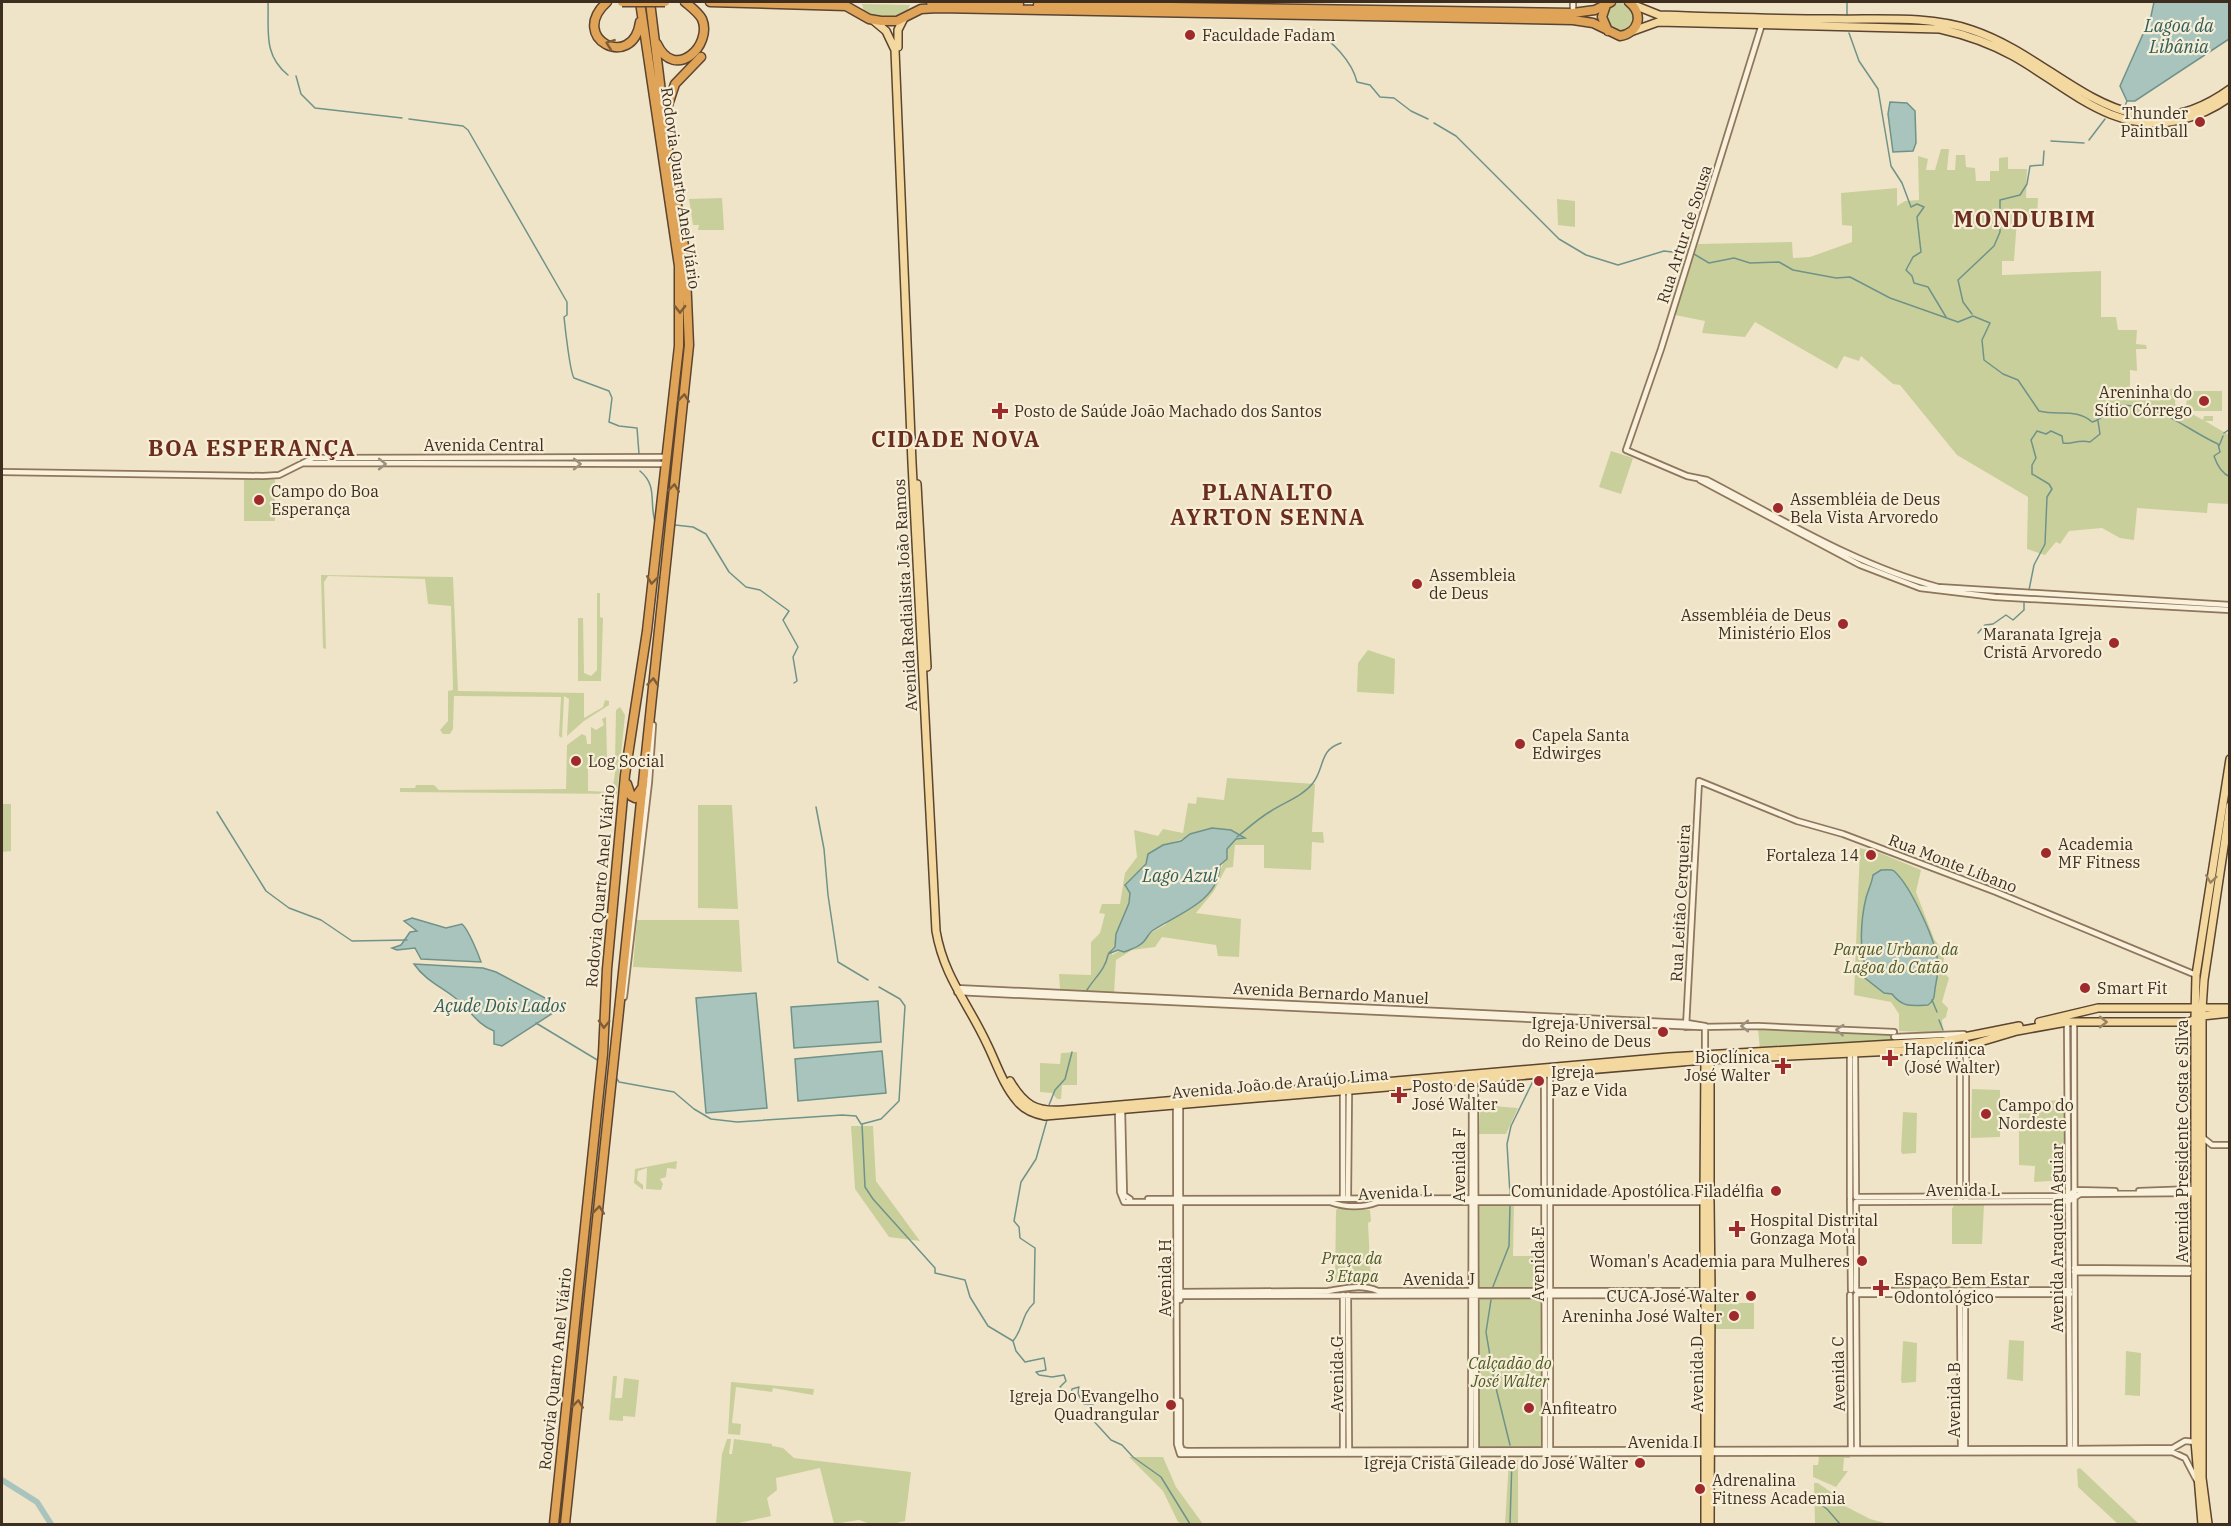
<svg xmlns="http://www.w3.org/2000/svg" width="2231" height="1526" viewBox="0 0 2231 1526" font-family="'IBM Plex Serif',serif">
<style>
.green{fill:#c9cf9b;fill-rule:evenodd}
.water{fill:#a9c4bc;stroke:#6f938a;stroke-width:1.5}
.lines{fill:none;stroke-linecap:round;stroke-linejoin:round}
.stream{stroke:#6f938a;stroke-width:1.5}
.river{stroke:#a9c4bc;stroke-width:6}
.minor-casing{stroke:#8d765c;stroke-width:8}
.major-casing{stroke:#5b4430;stroke-width:10}
.highway-casing{stroke:#5b4430;stroke-width:11}
.minor{stroke:#faf1dc;stroke-width:4.5}
.major{stroke:#f3d9a0;stroke-width:7}
.highway{stroke:#e0a458;stroke-width:8}
.highway-bridge-casing{stroke:#5b4430;stroke-width:11;stroke-linecap:butt}
.highway-bridge{stroke:#e0a458;stroke-width:8}
.oneway{stroke:#7e5d36}
.oneway2{stroke:#9c907e}
.oneway3{stroke:#988460}
.poi-dot{fill:#9e2a2b;stroke:#f7eed8;stroke-width:2}
.labels{text-anchor:middle;dominant-baseline:central;stroke-width:4.5;stroke-linejoin:round;paint-order:stroke}
.poi-label{font-size:16px;fill:#3d2e20;stroke:#f7eed8;text-anchor:start}
.street-label{font-size:16px;fill:#3d2e20;stroke:#f7eed8}
.park-label{font-size:16px;font-style:italic;fill:#4d5a26;stroke:#f7eed8}
.water-label{font-size:18px;font-style:italic;fill:#2f5d5a;stroke:#f7eed8}
.district-label{font-size:22px;font-weight:bold;letter-spacing:1.5px;fill:#6b2e1e;stroke:#f7eed8}
</style>
<rect width="100%" height="100%" fill="#f0e4c8"/>
<path class="green" d="M1606 17a14 14 0 1 1 28 0a14 14 0 1 1-28 0Z
M862,4L910,5C903,24 879,19 864,12Z
M1941,149H1949L1947,170H1955L1956,155H1965L1966,167L1975,168L1976,181H1990V171H1999V158L2008,157V169H2027L2026,198H2038L2037,220L2017,219L2014,261H2002V275L2101,271V317H2116L2118,330H2137L2136,344L2146,345L2147,349H2136L2137,371L2130,370V388L2176,389L2175,404L2186,410L2187,391H2222V411H2187L2203,420L2204,416H2213V421H2205L2229,435V504L2208,503L2207,513L2137,508L2134,540L2120,538L2102,528L2069,531L2060,544L2056,542L2045,555L2027,549L2028,497L1957,455L1900,385L1893,384L1861,356L1859,361L1844,356L1837,369L1755,322L1745,337L1702,333L1705,321L1675,315L1698,244L1792,242L1793,258L1810,257L1852,242V226L1842,225L1841,193L1897,188V206L1905,201L1919,200L1918,156L1928,159L1926,170H1935Z
M722,198L724,230H698L699,225H693L689,199Z
M1557,199L1575,201V227L1558,225Z
M1611,451L1633,458L1621,494L1599,487Z
M275,479V521H244V480Z
M321,575L453,577L458,691L584,693V718L603,707L605,700L609,701V705L584,721L567,736L569,699L564,696L562,738L559,736L561,697L454,696L453,729L450,734H443L440,730L448,721V691L453,690L451,606L428,604L425,579L328,576L324,582L326,649L323,648Z
M597,593H600V617L603,618L601,681H578V618H583L584,673L591,676L597,670Z
M1368,650L1395,659L1394,694L1357,692L1358,663Z
M620,707L625,715L617,794L400,792V788H415L416,785H434L439,790L566,789L567,745L582,734L586,736L587,744H591V727L596,730L604,725L602,719L606,717L607,757L602,762H588V791L612,792L616,767L608,766L615,760L616,710Z
M1227,778L1315,784L1312,832H1323L1324,843L1312,842L1311,870L1264,868V845H1235L1233,867L1226,868L1214,891L1196,913L1241,919L1239,957L1218,956L1216,945L1162,937L1155,947L1132,950L1116,960L1114,994L1060,989L1059,974L1091,975V942L1100,933L1105,914L1099,913L1102,904H1120L1125,873L1137,857L1134,830L1158,836L1163,829L1183,833L1188,803L1196,804L1197,797L1224,800ZM1207,831L1243,838L1236,839L1226,849L1228,854C1218,869 1221,881 1207,895C1197,906 1170,918 1165,925L1112,955L1111,949L1115,947C1116,927 1129,913 1130,893L1125,887L1173,842Z
M2,804H11V851L2,852Z
M698,805H732L738,909L698,908Z
M1860,848L1880,853L1921,870L1916,892L1934,939L1940,947L1939,953L1944,958L1942,971L1949,978L1942,1002L1948,1008L1946,1017L1942,1020L1943,1033L1899,1031V1014L1891,1002L1854,995Z
M637,920H739L742,972L633,967Z
M1758,1029L1891,1034V1043L1760,1050Z
M1077,1052V1085H1062L1061,1099H1057L1052,1093L1040,1092V1063L1060,1064L1061,1053Z
M1972,1089L2000,1090V1137L1971,1138Z
M2065,1100V1180L2034,1182L2035,1166L2019,1165V1102Z
M1480,1105L1518,1108L1506,1134H1479Z
M1903,1112L1917,1113L1916,1153L1902,1154L1901,1151Z
M851,1126H873L876,1181L920,1241L889,1237L855,1189Z
M677,1161L676,1169L667,1168L666,1177L660,1179L663,1184L661,1190L646,1189L647,1168L638,1171L637,1180L643,1185V1190L634,1183L635,1169Z
M1479,1204H1514L1513,1256H1541V1288L1477,1290Z
M1954,1205H1984L1982,1244H1952V1209Z
M1339,1208L1370,1210L1371,1221L1368,1223L1371,1283L1368,1285L1335,1283L1336,1210Z
M1478,1296H1543L1542,1448L1478,1447Z
M1713,1303H1754V1329H1713Z
M2009,1340L2024,1341L2023,1381L2007,1379Z
M1903,1341L1917,1343L1916,1382L1902,1383L1901,1380Z
M2126,1351L2141,1353L2140,1396L2125,1395Z
M613,1376H617L615,1398H622L624,1378L639,1380L635,1417L623,1416V1421L609,1420Z
M731,1382L814,1389L813,1395L773,1388L772,1392L736,1387L732,1423L741,1424L740,1435L728,1434Z
M727,1439H731L729,1454H732L734,1439L772,1444V1446L783,1448L794,1458L911,1472L905,1521L892,1524H870L859,1520L834,1524L820,1468L776,1478L777,1490L767,1498L771,1516L734,1524H716L722,1454Z
M1815,1454H1850V1458H1844L1843,1471H1848L1836,1487L1813,1477V1465H1818L1819,1457Z
M1129,1457H1163L1176,1487L1203,1524H1182L1178,1522L1163,1491Z
M1509,1460H1518V1524H1505Z
M2080,1468L2139,1524H2118L2078,1487L2077,1469Z
M1814,1483H1818L1845,1502V1506L1870,1519L1889,1524L1815,1523Z"/>
<path class="water" d="M2154,2H2229V39L2135,101H2127L2120,86L2151,16Z
M1890,102L1907,103L1915,111L1916,143L1913,151L1893,152L1888,114Z
M1212,828L1231,830L1245,838L1236,839L1227,849V859L1220,865C1219,902 1177,914 1152,931C1148,934 1146,941 1141,944C1136,948 1129,950 1124,952L1118,950L1108,954L1115,947L1116,934L1129,903L1130,893L1125,885L1146,864L1148,854L1163,845L1181,841L1190,834Z
M1881,870C1884,870 1891,869 1894,871C1909,884 1939,944 1938,967C1938,975 1936,982 1935,989C1934,996 1935,1000 1928,1005C1912,1006 1903,1008 1892,994L1884,993L1865,978L1868,972C1858,955 1861,918 1866,898C1868,890 1872,883 1873,875Z
M412,918L446,928L462,924C468,929 478,953 481,962L421,959L415,948L397,950L392,948L401,945L410,932L417,931L404,921Z
M414,964L483,968L496,972L549,1000L556,1011L502,1046L494,1044V1031C476,1024 469,1008 454,997C441,987 424,979 414,964Z
M756,993L767,1108L706,1113L696,998Z
M878,1001L881,1042L794,1048L791,1007Z
M882,1051L886,1093L798,1101L795,1059Z"/>
<g class="lines">
<path class="stream" d="M268,2C269,31 263,55 288,75
M1847,2V15
M1314,30C1332,41 1352,61 1357,82L1370,85L1380,97L1394,98L1411,111L1428,119
M1849,33L1859,61L1878,89L1891,166L1902,183L1911,207L1917,204L1924,207L1917,217L1921,252L1913,257L1906,270L1912,276L1914,283L1928,287L1946,317
M296,76L301,94L315,108L402,118
M2124,108L2127,101
M409,119L463,126L468,130L567,302V315L564,317C565,327 570,372 574,378L609,391L612,398L609,422L619,426L637,428L639,454
M1434,123L1456,136L1559,239L1586,255L1618,265L1664,251L1689,254
M2089,140L2105,119
M2051,141L2084,143
M1694,254L1709,263L1734,258L1750,263L1779,262L1793,270L1836,278L1850,277L1890,298L1958,322L1973,316L1990,323L1982,340L1984,360L2003,374L2018,380L2039,411C2058,416 2077,408 2092,422C2104,419 2109,408 2119,406C2156,401 2187,430 2218,444L2220,452L2214,456C2217,465 2221,473 2230,477
M1972,314L1963,302L1958,280L1994,246L2000,232V200L2020,195L2027,184L2030,166L2043,165L2044,151
M2224,433L2230,429
M2219,446L2223,436
M640,471C658,486 649,502 655,522
M675,525L693,527L706,534L729,572L746,587L760,590L789,611L783,620L798,647L793,657L797,681L794,683
M2029,590L2034,565L2045,544L2047,497L2052,489L2049,484L2032,474V465L2036,458L2031,440L2037,431L2046,434L2051,431L2062,436L2063,443C2070,445 2078,439 2090,442L2100,434L2098,421
M1978,633L1985,625L1993,624L2006,615L2013,620L2024,610V603
M816,807L824,849L828,895L838,962L868,980
M217,812L266,891L289,908L321,920L352,941L407,940
M1237,837C1248,828 1259,818 1271,811C1285,802 1303,796 1313,783C1325,767 1319,750 1341,743
M879,987L900,999L905,1006L899,1101L881,1119L862,1124L865,1187L873,1199L935,1268V1273L965,1280L970,1297L988,1326L1013,1341L1016,1351L1025,1362L1044,1358L1046,1370L1036,1372L1039,1375L1052,1377L1064,1375L1066,1381L1060,1387L1066,1395H1071L1072,1389L1079,1387L1078,1394L1084,1404L1093,1405L1090,1417L1111,1440L1122,1445L1133,1457L1161,1477L1190,1524
M1087,990C1095,977 1105,970 1108,955
M1932,1000L1937,1012
M1939,1020L1943,1030
M536,1023L599,1061
M617,1079L619,1082L674,1092L694,1109L711,1119L737,1122L842,1115L856,1116L861,1124
M1049,1105L1055,1090L1065,1079L1072,1052
M1510,1194L1507,1144L1511,1126L1534,1079
M1492,1289L1509,1246L1510,1204
M1491,1300L1486,1332L1494,1380L1510,1445
M1013,1341C1024,1328 1021,1315 1034,1303L1035,1248L1020,1238L1019,1227L1014,1221L1021,1182L1036,1159L1047,1120
M1817,1502L1827,1509L1840,1524
M1510,1524L1512,1459"/>
<path class="river" d="M2,1480L37,1502L51,1524"/>
<g class="minor-casing">
<path id="minor" d="M1573,13V2
M1762,24L1661,349L1626,450L1687,476L1707,480C1782,519 1856,565 1938,587L2230,605
M303,463L665,464
M2,472L263,476L279,475L313,458L666,457
M1700,480L1860,565L1920,588L1995,597L2230,610
M956,988L1687,1023L1705,1026
M957,992L1700,1027L1758,1026L1894,1032
M624,997L649,782L653,725
M2067,1022L2070,1451
M2074,1022L2075,1450
M1705,1026V1055
M1686,1027L1699,781L1797,821L1843,834L1996,892L2196,975
M1894,1037L1964,1034
M1966,1047V1198
M1960,1048V1198
M1850,1052V1198
M1855,1052L1856,1197
M1544,1075L1545,1450
M1475,1078L1476,1450
M1176,1103L1177,1444L1180,1454L2172,1452L2185,1458L2196,1479
M1122,1110L1124,1195L1130,1199
M1118,1111L1120,1192L1124,1202H1330C1347,1208 1362,1208 1378,1202H1704
M2202,1137L2212,1145H2230
M2139,1191L2195,1189
M1857,1197L2069,1196L2075,1190L2115,1191
M1343,1198V1090
M1348,1198L1349,1090
M1148,1199L1703,1198
M1850,1200L1851,1290
M1856,1202L2069,1201L2080,1194L2195,1193
M1856,1203V1290
M2074,1268L2189,1269
M2074,1272L2189,1273
M1857,1291L2070,1290
M1177,1292L1328,1291C1346,1288 1361,1284 1378,1291H1704
M1857,1294H2070
M1343,1295V1451
M1348,1295L1349,1451
M1850,1295L1851,1451
M1856,1295L1857,1452
M1960,1295L1961,1451
M1179,1296L1704,1295
M1180,1300V1104
M1180,1401V1445L1182,1450L1187,1451L2069,1449L2173,1448L2185,1441L2196,1442
M1471,1450L1472,1078
M1965,1451V1295
M1550,1453V1074"/>
</g>
<g class="major-casing">
<path id="major" d="M1634,5L1659,15C1716,17 1774,19 1832,19C1877,20 1928,15 1972,30C2065,61 2125,165 2230,89
M874,21L886,31L895,50L912,463L936,931C944,977 968,1003 987,1044C996,1062 1003,1085 1017,1101C1024,1110 1034,1114 1045,1116L1705,1060L1960,1048L2017,1031L2067,1022H2189L2202,1016L2230,1013
M1633,31L1658,22L1940,29C1967,35 1990,43 2013,56C2067,86 2113,136 2180,120C2198,116 2215,108 2230,97
M898,47V30L904,18
M917,484L927,667
M2039,1022L2098,1008H2230
M1710,1057V1197
M1010,1081C1024,1105 1036,1112 1063,1110L1669,1057L1944,1041L2019,1026
M1704,1196L1705,1058
M1710,1201L1711,1291
M1704,1290V1202
M1705,1524V1296
M1710,1524L1711,1295
M2202,1524L2195,1441V1018L2196,975L2230,759
M2208,1524L2202,1478V1009L2204,980L2230,806"/>
</g>
<g class="highway-casing">
<path id="highway" d="M607,2C567,38 633,72 640,22
M710,2L846,6L869,19L881,21H897L921,9L938,8L1573,20L1593,23L1620,36C1639,33 1644,14 1629,2
M931,2L1019,4
M1038,5L1573,13L1595,10L1611,2
M1606,5L1602,17L1608,31
M657,44C675,82 713,45 702,19C698,12 691,7 685,2
M666,111L675,84L701,57
M627,784L631,796L635,798L641,789
M554,1524L603,1054L607,969L625,775L647,631L679,346V266L640,2
M565,1524L689,345L685,252L669,157L650,2"/>
</g>
<use href="#minor" class="minor"/>
<use href="#major" class="major"/>
<use href="#highway" class="highway"/>
<g class="highway-bridge-casing">
<path id="highway-bridge" d="M622,2H665"/>
</g>
<use href="#highway-bridge" class="highway-bridge"/>
</g>
<defs><path id="oneway-chevron" d="M-2-3.5L2.5 0L-2 3.5" fill="none" stroke-width="1.6" stroke-linecap="round" stroke-linejoin="round" transform="scale(1.5)"/></defs>
<g class="oneway">
<use href="#oneway-chevron" transform="translate(610 44) rotate(-160)"/>
<use href="#oneway-chevron" transform="translate(680 309) rotate(90)"/>
<use href="#oneway-chevron" transform="translate(684 398) rotate(-84)"/>
<use href="#oneway-chevron" transform="translate(674 488) rotate(-83)"/>
<use href="#oneway-chevron" transform="translate(652 580) rotate(97)"/>
<use href="#oneway-chevron" transform="translate(653 682) rotate(-85)"/>
<use href="#oneway-chevron" transform="translate(604 1024) rotate(92)"/>
<use href="#oneway-chevron" transform="translate(599 1210) rotate(-84)"/>
<use href="#oneway-chevron" transform="translate(578 1404) rotate(-84)"/>
</g>
<g class="oneway2">
<use href="#oneway-chevron" transform="translate(382 464)"/>
<use href="#oneway-chevron" transform="translate(577 464)"/>
<use href="#oneway-chevron" transform="translate(1745 1026) rotate(-180)"/>
<use href="#oneway-chevron" transform="translate(1840 1030) rotate(-177)"/>
</g>
<g class="oneway3">
<use href="#oneway-chevron" transform="translate(2211 879) rotate(98)"/>
<use href="#oneway-chevron" transform="translate(2103 1022)"/>
</g>
<g class="poi-dot">
<circle cx="1190" cy="35" r="6"/>
<circle cx="2200" cy="122" r="6"/>
<circle cx="2204" cy="401" r="6"/>
<path d="M997 402h6v6h6v6h-6v6h-6v-6h-6v-6h6z"/>
<circle cx="259" cy="500" r="6"/>
<circle cx="1778" cy="508" r="6"/>
<circle cx="1417" cy="584" r="6"/>
<circle cx="1843" cy="624" r="6"/>
<circle cx="2114" cy="643" r="6"/>
<circle cx="1520" cy="744" r="6"/>
<circle cx="576" cy="761" r="6"/>
<circle cx="2046" cy="853" r="6"/>
<circle cx="1871" cy="855" r="6"/>
<circle cx="2085" cy="988" r="6"/>
<circle cx="1663" cy="1032" r="6"/>
<path d="M1887 1049h6v6h6v6h-6v6h-6v-6h-6v-6h6z"/>
<path d="M1780 1057h6v6h6v6h-6v6h-6v-6h-6v-6h6z"/>
<circle cx="1539" cy="1081" r="6"/>
<path d="M1396 1086h6v6h6v6h-6v6h-6v-6h-6v-6h6z"/>
<circle cx="1986" cy="1114" r="6"/>
<circle cx="1776" cy="1191" r="6"/>
<path d="M1734 1220h6v6h6v6h-6v6h-6v-6h-6v-6h6z"/>
<circle cx="1862" cy="1261" r="6"/>
<path d="M1878 1279h6v6h6v6h-6v6h-6v-6h-6v-6h6z"/>
<circle cx="1751" cy="1296" r="6"/>
<circle cx="1734" cy="1316" r="6"/>
<circle cx="1171" cy="1405" r="6"/>
<circle cx="1529" cy="1408" r="6"/>
<circle cx="1640" cy="1463" r="6"/>
<circle cx="1700" cy="1489" r="6"/>
</g>
<g class="labels">
<g class="poi-label">
<text x="1202" y="35">Faculdade Fadam</text>
<text x="2188" y="113" text-anchor="end">Thunder<tspan x="2188" dy="18">Paintball</tspan></text>
<text x="2192" y="392" text-anchor="end">Areninha do<tspan x="2192" dy="18">Sítio Córrego</tspan></text>
<text x="1014" y="411">Posto de Saúde João Machado dos Santos</text>
<text x="271" y="491">Campo do Boa<tspan x="271" dy="18">Esperança</tspan></text>
<text x="1790" y="499">Assembléia de Deus<tspan x="1790" dy="18">Bela Vista Arvoredo</tspan></text>
<text x="1429" y="575">Assembleia<tspan x="1429" dy="18">de Deus</tspan></text>
<text x="1831" y="615" text-anchor="end">Assembléia de Deus<tspan x="1831" dy="18">Ministério Elos</tspan></text>
<text x="2102" y="634" text-anchor="end">Maranata Igreja<tspan x="2102" dy="18">Cristã Arvoredo</tspan></text>
<text x="1532" y="735">Capela Santa<tspan x="1532" dy="18">Edwirges</tspan></text>
<text x="588" y="761">Log Social</text>
<text x="2058" y="844">Academia<tspan x="2058" dy="18">MF Fitness</tspan></text>
<text x="1859" y="855" text-anchor="end">Fortaleza 14</text>
<text x="2097" y="988">Smart Fit</text>
<text x="1651" y="1023" text-anchor="end">Igreja Universal<tspan x="1651" dy="18">do Reino de Deus</tspan></text>
<text x="1904" y="1049">Hapclínica<tspan x="1904" dy="18">(José Walter)</tspan></text>
<text x="1770" y="1057" text-anchor="end">Bioclínica<tspan x="1770" dy="18">José Walter</tspan></text>
<text x="1551" y="1072">Igreja<tspan x="1551" dy="18">Paz e Vida</tspan></text>
<text x="1412" y="1086">Posto de Saúde<tspan x="1412" dy="18">José Walter</tspan></text>
<text x="1998" y="1105">Campo do<tspan x="1998" dy="18">Nordeste</tspan></text>
<text x="1764" y="1191" text-anchor="end">Comunidade Apostólica Filadélfia</text>
<text x="1750" y="1220">Hospital Distrital<tspan x="1750" dy="18">Gonzaga Mota</tspan></text>
<text x="1850" y="1261" text-anchor="end">Woman's Academia para Mulheres</text>
<text x="1894" y="1279">Espaço Bem Estar<tspan x="1894" dy="18">Odontológico</tspan></text>
<text x="1739" y="1296" text-anchor="end">CUCA José Walter</text>
<text x="1722" y="1316" text-anchor="end">Areninha José Walter</text>
<text x="1159" y="1396" text-anchor="end">Igreja Do Evangelho<tspan x="1159" dy="18">Quadrangular</tspan></text>
<text x="1541" y="1408">Anfiteatro</text>
<text x="1628" y="1463" text-anchor="end">Igreja Cristã Gileade do José Walter</text>
<text x="1712" y="1480">Adrenalina<tspan x="1712" dy="18">Fitness Academia</tspan></text>
</g>
<g class="street-label">
<text transform="translate(681 188) rotate(82)">Rodovia Quarto Anel Viário</text>
<text transform="translate(1684 234) rotate(-72)">Rua Artur de Sousa</text>
<text x="484" y="445">Avenida Central</text>
<text transform="translate(905 595) rotate(-93)">Avenida Radialista João Ramos</text>
<text transform="translate(1953 863) rotate(21)">Rua Monte Líbano</text>
<text transform="translate(600 886) rotate(-85)">Rodovia Quarto Anel Viário</text>
<text transform="translate(1680 903) rotate(-87)">Rua Leitão Cerqueira</text>
<text transform="translate(1331 993) rotate(3)">Avenida Bernardo Manuel</text>
<text transform="translate(1280 1083) rotate(-5)">Avenida João de Araújo Lima</text>
<text transform="translate(2182 1141) rotate(-90)">Avenida Presidente Costa e Silva</text>
<text transform="translate(1459 1165) rotate(-90)">Avenida F</text>
<text x="1963" y="1190">Avenida L</text>
<text transform="translate(1395 1192) rotate(-3)">Avenida L</text>
<text transform="translate(2057 1238) rotate(-90)">Avenida Araquém Aguiar</text>
<text transform="translate(1538 1264) rotate(-90)">Avenida E</text>
<text transform="translate(1165 1278) rotate(-90)">Avenida H</text>
<text x="1439" y="1279">Avenida J</text>
<text transform="translate(555 1369) rotate(-84)">Rodovia Quarto Anel Viário</text>
<text transform="translate(1337 1374) rotate(-90)">Avenida G</text>
<text transform="translate(1697 1374) rotate(-90)">Avenida D</text>
<text transform="translate(1838 1374) rotate(-91)">Avenida C</text>
<text transform="translate(1954 1400) rotate(-90)">Avenida B</text>
<text x="1663" y="1442">Avenida I</text>
</g>
<g class="park-label">
<text x="1896" y="949">Parque Urbano da<tspan x="1896" dy="18">Lagoa do Catão</tspan></text>
<text x="1352" y="1258">Praça da<tspan x="1352" dy="18">3 Etapa</tspan></text>
<text x="1510" y="1363">Calçadão do<tspan x="1510" dy="18">José Walter</tspan></text>
</g>
<g class="water-label">
<text x="2179" y="25">Lagoa da<tspan x="2179" dy="21">Libânia</tspan></text>
<text x="1180" y="875">Lago Azul</text>
<text x="500" y="1005">Açude Dois Lados</text>
</g>
<g class="district-label">
<text x="2025" y="218">MONDUBIM</text>
<text x="956" y="438">CIDADE NOVA</text>
<text x="252" y="447">BOA ESPERANÇA</text>
<text x="1268" y="491">PLANALTO<tspan x="1268" dy="25">AYRTON SENNA</tspan></text>
</g>
</g>
<rect width="2231" height="1526" fill="none" stroke="#3d2e20" stroke-width="6"/>
</svg>
